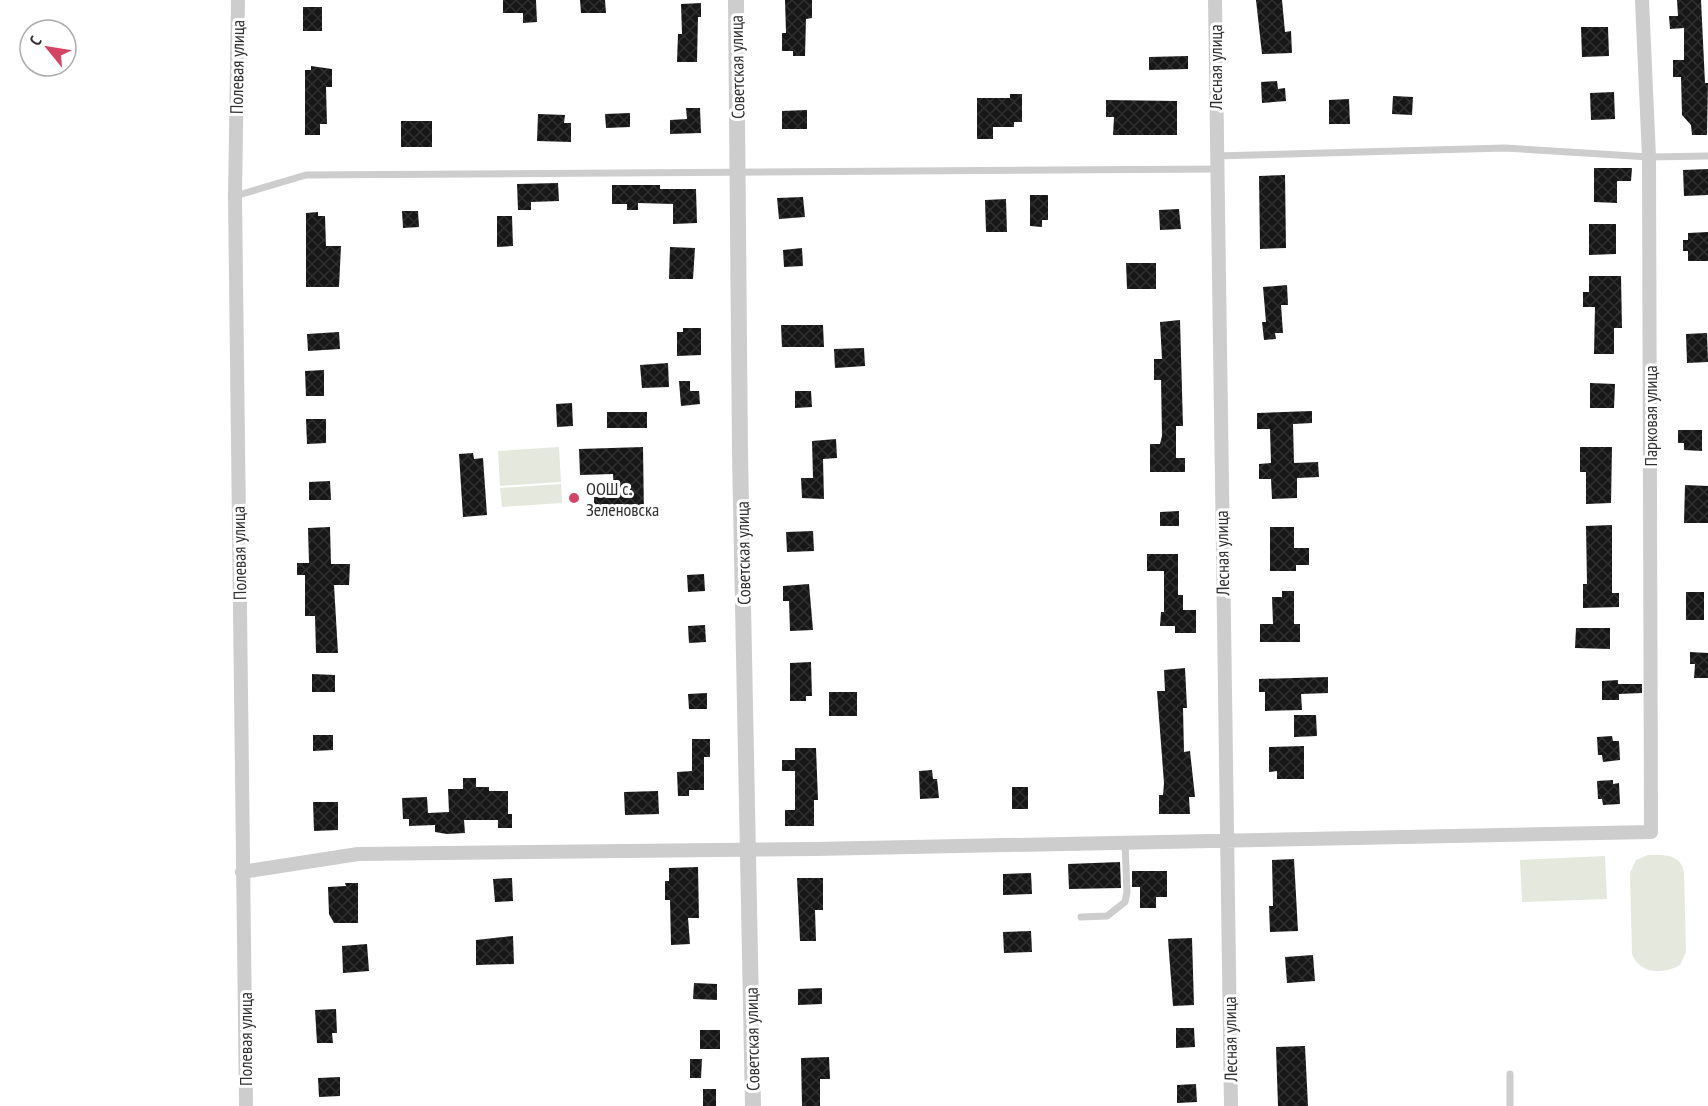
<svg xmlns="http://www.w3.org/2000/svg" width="1708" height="1106" viewBox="0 0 1708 1106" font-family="'PT Sans Narrow',sans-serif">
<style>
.grass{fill:#e5e9dd}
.building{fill:url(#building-cross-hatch)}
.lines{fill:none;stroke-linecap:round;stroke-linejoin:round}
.service{stroke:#cdcdcd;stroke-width:7}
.minor{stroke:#cdcdcd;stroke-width:14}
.tertiary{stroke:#cdcdcd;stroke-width:16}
.poi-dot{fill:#d54464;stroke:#fff;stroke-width:2}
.labels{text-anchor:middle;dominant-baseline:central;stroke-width:6;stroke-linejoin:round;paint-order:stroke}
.street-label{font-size:18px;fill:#303030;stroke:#fff}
.poi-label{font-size:18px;fill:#303030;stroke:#fff;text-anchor:start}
</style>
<defs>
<pattern id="building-cross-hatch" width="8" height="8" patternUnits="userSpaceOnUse" patternTransform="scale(1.5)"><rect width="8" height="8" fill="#171717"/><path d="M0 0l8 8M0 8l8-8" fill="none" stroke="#303030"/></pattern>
</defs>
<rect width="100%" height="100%" fill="#fff"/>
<path class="grass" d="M559,447L561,482L500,486L498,451Z
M561,484L562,503L502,507L500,488Z
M1648,855C1664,855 1680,853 1684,872L1686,952L1680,965C1663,975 1639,974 1632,954L1630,873L1636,860Z
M1605,856L1607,899L1522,902L1520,860Z"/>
<path class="building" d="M503,0H536L537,22L523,23V13H503Z
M580,0H605L606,13H581Z
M785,0H812V18L806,19L805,56H793V51H782V33H786Z
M1256,0H1282L1285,32L1291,31L1292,53L1262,54Z
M1677,0H1701L1705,83H1708L1707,135H1692L1691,125L1682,115L1681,77H1673V60H1684V28L1670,29L1669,16H1678Z
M701,3V17H698L697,62H677L678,34H682L681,4Z
M303,7H322V31H303Z
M1581,27H1608L1609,56L1582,57Z
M1188,56V69L1149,70V57Z
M311,66L332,69V87H326L327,124H320V135H305V70H311Z
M1277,81L1278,89L1285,88L1286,101L1262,103L1261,82Z
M1614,92L1615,119L1591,120L1590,93Z
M1010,94H1022V122H1014V127H993V139H977V98H1010Z
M1393,96L1413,97L1412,115L1392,114Z
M1349,99L1350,124H1329V100Z
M1106,100L1177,101V135H1113L1114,117H1106Z
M686,108H700L701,133L670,134V120L687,119Z
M807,110V129H782V111Z
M630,113V127L606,128L605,114Z
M538,114L565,115L564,123H571V142L537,141Z
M401,121H432V147H401Z
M1594,168H1632L1631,181H1617V203L1594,202Z
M1708,169V195L1684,196L1683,170Z
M1285,175L1286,248L1260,249L1259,176Z
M558,183L559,201L531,202V210H518L517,184Z
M612,185H660V189H696L697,223L673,224V204L638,203V210H627V204H612Z
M1030,195H1048V220H1042V227L1030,226Z
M803,197L805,217L779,219L777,198Z
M1006,199L1007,232H986L985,200Z
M1179,209L1181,229L1160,230L1159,210Z
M402,211H418L419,227L403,228Z
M318,212V216H325L326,246H341L339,287H306V213Z
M497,216H512L513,246L497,247Z
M1589,224H1616V254L1589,255Z
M1708,232V261H1688V251H1683V240H1688V233Z
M670,247L695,248L693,279H669Z
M802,248L803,266L784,267L783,250Z
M1126,263H1156V289H1127Z
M1589,276H1621L1622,328H1614V354H1594L1595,307H1583V292H1589Z
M1287,285L1288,305H1281L1283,333H1275L1276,339L1264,340L1262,322H1266L1263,287Z
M1180,320L1183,426H1176V458H1185V472H1150V444H1160L1162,436L1161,380H1154V359H1162L1160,322Z
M781,325H823L824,347H782Z
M683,328H701V355L677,356V332H683Z
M339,332L340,349L308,351L307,334Z
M1707,333L1708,362L1687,363L1686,334Z
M864,348L865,366L835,368L834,349Z
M668,363L669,387L642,388L640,365Z
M324,370V396H306L305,371Z
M679,381H690V391H699L700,404L681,406Z
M1590,383L1615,384L1614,408H1590Z
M795,391H811L812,407L795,408Z
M572,403L573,426L557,427L556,404Z
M1312,411V423L1293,424L1294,463L1318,462L1319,477L1297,478V498L1272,499L1271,479H1259V464L1271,463L1270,429H1257V413Z
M607,412H647V428H607Z
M306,419H326V443L307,444Z
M1678,430H1702V451L1684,450V443H1678Z
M836,439L837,458L823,459L824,499L802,498L801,478H813L812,441Z
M643,447L644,515L594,516V497L614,496L613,474L580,475L579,449Z
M1580,447H1612L1611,503L1586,504V472H1580Z
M473,453L474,459L483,458L487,515L463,517L459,454Z
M330,481L331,500H309V482Z
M1685,485L1708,486V523H1684Z
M1179,511V526H1160V512Z
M1612,525V593H1619V607L1583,608V584H1587L1586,526Z
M330,527L331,564H350L349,585H334L338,653H316L315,616H305V575H297V563H309L308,528Z
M1270,527H1294V548H1309V565H1296V571H1270Z
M813,531L814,551L787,552L786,532Z
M1147,554H1178V595H1183V610H1196V633H1175V626H1160L1161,612H1164V571H1147Z
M704,574L705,591L688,592L687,575Z
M809,584L813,630L790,631L789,601H783V586Z
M1282,591H1294V624H1300V642H1260V624H1273L1272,597H1282Z
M1686,592H1704V620H1686Z
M705,625L706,642L689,643L688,626Z
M1576,628H1610V649L1575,648Z
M1690,652L1708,653V678H1694L1695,664H1690Z
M811,662L812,696H806V701H790V663Z
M1185,668L1187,708H1183L1184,752L1190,751L1195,797H1189L1190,814H1159V795H1163L1164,783L1157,691H1165L1164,670Z
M312,674L335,675V692H312Z
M1328,677V693L1301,694L1302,710L1265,711V692H1259V679Z
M1618,680V684H1642V693L1619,694V700H1602V681Z
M829,692H857V716H829Z
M707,693V709H689L688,694Z
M1294,715H1316L1317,736L1294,737Z
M313,735H333V750L313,751Z
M1612,736L1613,741H1619L1620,760L1603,762L1602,755H1598L1597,737Z
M692,739H710V757H704V790H689V796H678L677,772L692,771Z
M1304,746V779H1277V771L1269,772V747Z
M795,748H816L818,800H814V826H785V810H795V771H782V760H795Z
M932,770L933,779H937L939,798L920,799L919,771Z
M463,778H476V787H489V791H508V814H512V828H498V820H464L465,833L447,834L435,832V825L409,826V819H403L402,798L427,797L428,813L449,812L448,789H463Z
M1613,780V784L1619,783L1620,804L1603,805L1602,799H1598L1597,781Z
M1012,787H1028V809H1012Z
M658,791L659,814L625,815L624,792Z
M313,802H338V830L314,831Z
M1294,859L1298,931L1270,932L1269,906H1273L1272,860Z
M1120,862L1121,888L1069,889L1068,864Z
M698,867L699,918H688L690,944L671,945L670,900H665V881H669V868Z
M1132,871H1167V897H1156V908H1140V887H1132Z
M1031,873L1032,894L1003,895V874Z
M512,878L513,901L495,902L493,879Z
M797,878H823V910H815L816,941H800Z
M345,883H358V923H334L329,914L328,887L346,886Z
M1031,931L1032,952L1004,953L1003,932Z
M513,936L514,964L476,965V940Z
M1192,938L1194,1005L1173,1006L1168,939Z
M367,944L369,971L343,973L342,946Z
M1313,955L1315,981L1287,983L1285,957Z
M694,983L717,984V1000L693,999Z
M822,988V1004L798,1005V989Z
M336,1009L337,1033H332L333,1043H317L315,1010Z
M1176,1028H1194L1195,1047L1176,1048Z
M700,1030H720V1049H700Z
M1305,1046L1308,1106H1278L1276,1047Z
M829,1057L830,1079H820V1106H802L801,1058Z
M690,1059H702L701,1078H690Z
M340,1077V1096L319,1097L318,1078Z
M1196,1084L1197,1102L1177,1103V1085Z
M703,1089H716V1106H703Z"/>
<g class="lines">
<path class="service" d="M1216,156L1505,148L1649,157L1708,156
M235,196L306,175L1216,169
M1081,917L1107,916L1125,902L1127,892L1125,843
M1510,1074V1106"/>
<path class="minor" d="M238,0L235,196L246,1106
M1215,0L1231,1106
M242,872L358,854L815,849L1651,832L1649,157L1642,0"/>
<path class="tertiary" d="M736,0L740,454L753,1106"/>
</g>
<circle class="poi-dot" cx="574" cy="498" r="6"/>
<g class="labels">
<g class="street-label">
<text transform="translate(237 67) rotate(-89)">Полевая улица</text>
<text transform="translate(737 67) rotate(-91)">Советская улица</text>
<text transform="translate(1215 67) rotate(-90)">Лесная улица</text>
<text transform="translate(1650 416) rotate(-90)">Парковая улица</text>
<text transform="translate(239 553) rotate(-91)">Полевая улица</text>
<text transform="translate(743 553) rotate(-91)">Советская улица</text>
<text transform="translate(1222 553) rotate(-91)">Лесная улица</text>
<text transform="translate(245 1039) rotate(-90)">Полевая улица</text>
<text transform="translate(752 1039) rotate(-91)">Советская улица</text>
<text transform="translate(1230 1039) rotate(-91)">Лесная улица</text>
</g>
<g class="poi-label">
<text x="586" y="488">ООШ с.<tspan x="586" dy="21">Зеленовска</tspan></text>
</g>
</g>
<g transform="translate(48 48) rotate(300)"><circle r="28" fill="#ffffff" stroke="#acacac" stroke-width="1.5"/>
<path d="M0-4.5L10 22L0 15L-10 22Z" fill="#d54464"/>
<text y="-9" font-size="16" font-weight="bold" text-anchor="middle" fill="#303030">С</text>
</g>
</svg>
